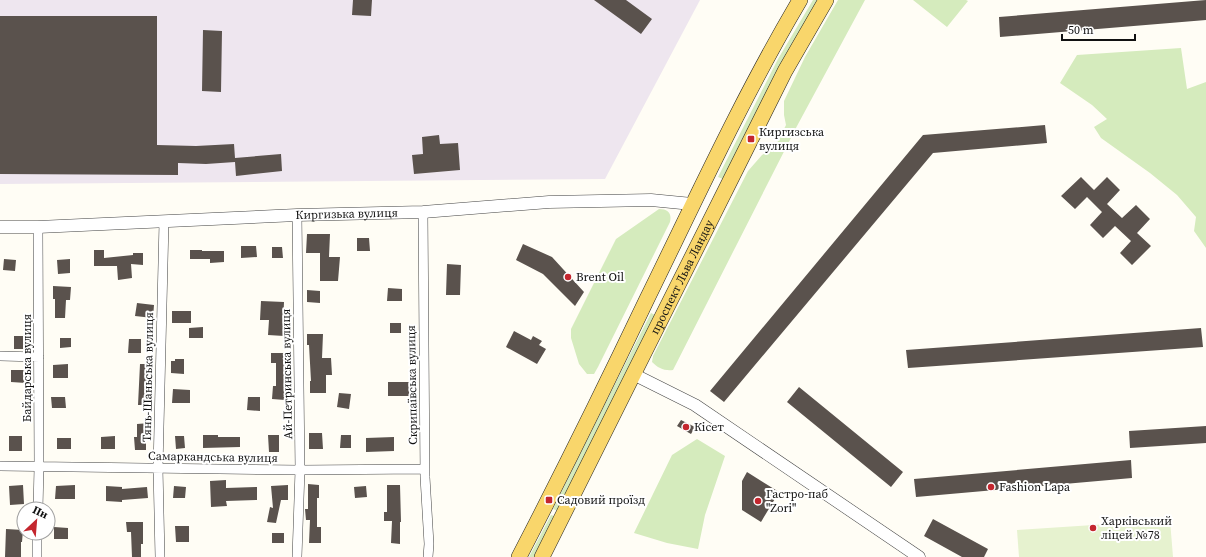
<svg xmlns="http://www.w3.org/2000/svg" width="1206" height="557" viewBox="0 0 1206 557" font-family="'Source Serif 4',serif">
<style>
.industrial{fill:#eee6ef}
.green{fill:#d5ebbd}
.pitch{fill:#e6f2cf}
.building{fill:#5a524d}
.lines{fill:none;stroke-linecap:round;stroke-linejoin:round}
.minor-casing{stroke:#444;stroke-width:10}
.tertiary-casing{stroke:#444;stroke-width:13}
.primary-casing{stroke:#222;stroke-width:16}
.minor{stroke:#fff;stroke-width:9}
.tertiary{stroke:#fff;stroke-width:12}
.primary{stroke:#f9d66b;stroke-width:15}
.poi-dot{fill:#c4262e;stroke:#fff;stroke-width:1.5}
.labels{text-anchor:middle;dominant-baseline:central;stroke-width:4;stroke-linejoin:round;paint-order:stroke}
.poi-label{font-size:12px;fill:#111;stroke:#fff;text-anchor:start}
.street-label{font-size:12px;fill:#111;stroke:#fff}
</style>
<rect width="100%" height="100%" fill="#fffdf5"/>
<path class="industrial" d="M0,0H700L605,179L0,184Z"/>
<path class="green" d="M813,0H819L756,115L723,179L718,177L778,59Z
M838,0H865L797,126L673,370C664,371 658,368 652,362L653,356L748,171L762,155L775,147L786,125L784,115V101L805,57Z
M913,0H966L968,1L947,27Z
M1181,48L1187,89L1206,82V248L1194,231L1196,217L1177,195L1150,173L1101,138L1094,127L1107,119L1092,105L1060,83L1077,55Z
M659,209C668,209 672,213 670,222L598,367L594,374H587L579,364L571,338V329L616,239Z
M651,313L655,315L558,511L553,509L611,392Z
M697,439L725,456L705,515L698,549L667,543L634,533L672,455Z
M551,515L554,516L534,557H529Z"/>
<path class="pitch" d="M1170,520L1173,557H1019L1017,530Z"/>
<path class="building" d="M353,0H372L371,16L352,15Z
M594,0H626L652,19L641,34Z
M1206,0V20L1000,37L999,17Z
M0,16H157V145L196,146L234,144L235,158L281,154L282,171L236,176L235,162L206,164L178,163V175L0,174Z
M203,30L222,31L221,92L202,91Z
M1045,125L1047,143L933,153L724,402L710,391L923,135Z
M439,135L440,144L458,143L460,170L414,174L412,155L423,154L422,137Z
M1081,177L1094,190L1107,177L1120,190L1107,204L1122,218L1136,205L1150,219L1137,233L1151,246L1132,265L1120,253L1131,241L1115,226L1103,238L1090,225L1102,212L1087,197L1075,209L1061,196Z
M307,234H330L329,257H340L338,281H320V253H306Z
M357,238H369L370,251H357Z
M523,244L552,257L584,292L575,306L543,274L516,260Z
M241,246H256L257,257L241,258Z
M272,247H282L283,258H272Z
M94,250H104V258L133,255V253H143V265L131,264L132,278L118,280L117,266H94Z
M190,250H202V251H224V262L210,263V259H190Z
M4,259L16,260L15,271L3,270Z
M70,259V273L58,274L57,260Z
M447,264L461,265L460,295H446Z
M53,286L71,287L70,300H66L65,318H55V299H53Z
M388,288L402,289V301H387Z
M307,290L320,291V303L307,302Z
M261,301L284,302L283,326H284V336L268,335L269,320H260Z
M137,303L154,305L153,318L135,316Z
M172,311H191V323H172Z
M390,323H401V333H390Z
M203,327V338H189V328Z
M1201,328L1203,347L908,368L906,350Z
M514,331L531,340L533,336L542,341L539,345L546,349L537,364L506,347Z
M307,334H323L322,358H331L332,375H326V393H310V381H311L309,345H307Z
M14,336H25V349H14Z
M60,338H71V347L60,348Z
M129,339H141V353H128Z
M271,353H287V382H286L285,400L272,399L273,386H276V363H271Z
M175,359H184V374L171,373V361H175Z
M68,364V378H53V365Z
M140,364H153V405H138Z
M11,370H26V383L11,382Z
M388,382H410L409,396H388Z
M799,387L903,472L891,487L787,402Z
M173,389L190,390V403H172Z
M339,393L351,394L349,409L337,407Z
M51,397H65L66,408H52Z
M248,397H260V411L247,410Z
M681,420L695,427L691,434L677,426Z
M150,423V431H146V450H135L134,437H137V424Z
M1206,426V443L1130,448L1129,431Z
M309,433H322L323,449H309Z
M203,435H218V437H240V447L203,448Z
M268,435H279V452H269Z
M341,435H351V448H340Z
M9,436H22V451H9Z
M115,436V449H101V437Z
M175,436H184L185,448L176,449Z
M394,437V451L366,452V438Z
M57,438H71V449H57Z
M1131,460L1132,478L916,497L914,479Z
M747,472L779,492L761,522L742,510V481Z
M226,480V488L257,487V500L226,501L227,506L211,507L210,481Z
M308,484L319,485V498H317V527H321V543H309L310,520H306L305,509H308Z
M23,485L24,504L10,505L9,486Z
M75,485V499H55L56,486Z
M288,485V500H281L276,523L267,522L270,507L273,508L271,486Z
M387,485H400L401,522H400V544L391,543L392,521H384V512H387Z
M106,486L122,487V489L147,487L148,498L122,500V502L106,501Z
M174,486L186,487L185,498H173Z
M366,486L367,497L355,498L354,487Z
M933,519L988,549L984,557H962L924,536Z
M126,522H143V544H141V557H132L131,532H127Z
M175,526H189V542H176Z
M54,527L68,528V539H54Z
M6,529L23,530L22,542H21V557H5Z
M272,533H284V543H272Z"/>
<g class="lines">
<g class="minor-casing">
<path id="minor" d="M423,212L425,477L429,544L428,557
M0,356L39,357
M0,466L300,470L425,469
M38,509L39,467L38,227
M37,557V533
M160,557L158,468L164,222
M297,557L300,470L297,215"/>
</g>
<g class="tertiary-casing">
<g id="tertiary">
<path id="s1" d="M0,227H38L297,215L423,212L549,202L651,200L692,204"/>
<path d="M633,374L695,405L919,557"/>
</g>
</g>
<g class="primary-casing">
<g id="primary">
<path d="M519,557C563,472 605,387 646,301C696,199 742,98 800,0"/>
<path id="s2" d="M542,557L785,71L826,0"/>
</g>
</g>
<use href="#minor" class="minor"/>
<use href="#tertiary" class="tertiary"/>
<use href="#primary" class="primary"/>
</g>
<g class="poi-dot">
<rect x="747" y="135" width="8" height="8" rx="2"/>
<circle cx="568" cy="277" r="4"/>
<circle cx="686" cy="427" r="4"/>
<circle cx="991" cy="487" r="4"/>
<rect x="545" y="496" width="8" height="8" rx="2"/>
<circle cx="758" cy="501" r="4"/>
<circle cx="1093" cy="528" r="4"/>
</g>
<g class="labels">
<g class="poi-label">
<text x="759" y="132">Киргизська<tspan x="759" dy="14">вулиця</tspan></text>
<text x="576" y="277">Brent Oil</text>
<text x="694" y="427">Кісет</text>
<text x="999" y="487">Fashion Lapa</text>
<text x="766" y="494">Гастро-паб<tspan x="766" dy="14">"Zori"</tspan></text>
<text x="557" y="500">Садовий проїзд</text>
<text x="1101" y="521">Харківський<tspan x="1101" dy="14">ліцей №78</tspan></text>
</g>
<g class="street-label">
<text stroke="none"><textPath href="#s1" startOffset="347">Киргизька вулиця</textPath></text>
<text stroke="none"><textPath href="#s2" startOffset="313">проспект Льва Ландау</textPath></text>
<text transform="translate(27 368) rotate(-90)">Байдарська вулиця</text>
<text transform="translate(287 374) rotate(-91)">Ай-Петринська вулиця</text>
<text transform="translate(148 377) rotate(-89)">Тянь-Шаньська вулиця</text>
<text transform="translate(412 385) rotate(-91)">Скрипаївська вулиця</text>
<text transform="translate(213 457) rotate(1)">Самаркандська вулиця</text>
</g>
</g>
<g transform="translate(36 521) rotate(26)"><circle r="19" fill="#ffffff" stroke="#a0a0a0"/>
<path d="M0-3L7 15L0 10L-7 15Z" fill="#c4262e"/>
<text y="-6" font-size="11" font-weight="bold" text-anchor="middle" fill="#111111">Пн</text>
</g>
<path d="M1062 34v6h73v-6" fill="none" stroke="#111111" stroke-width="2"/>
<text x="1068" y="34" font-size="12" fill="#111111" stroke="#ffffff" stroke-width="3" paint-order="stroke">50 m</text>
</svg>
